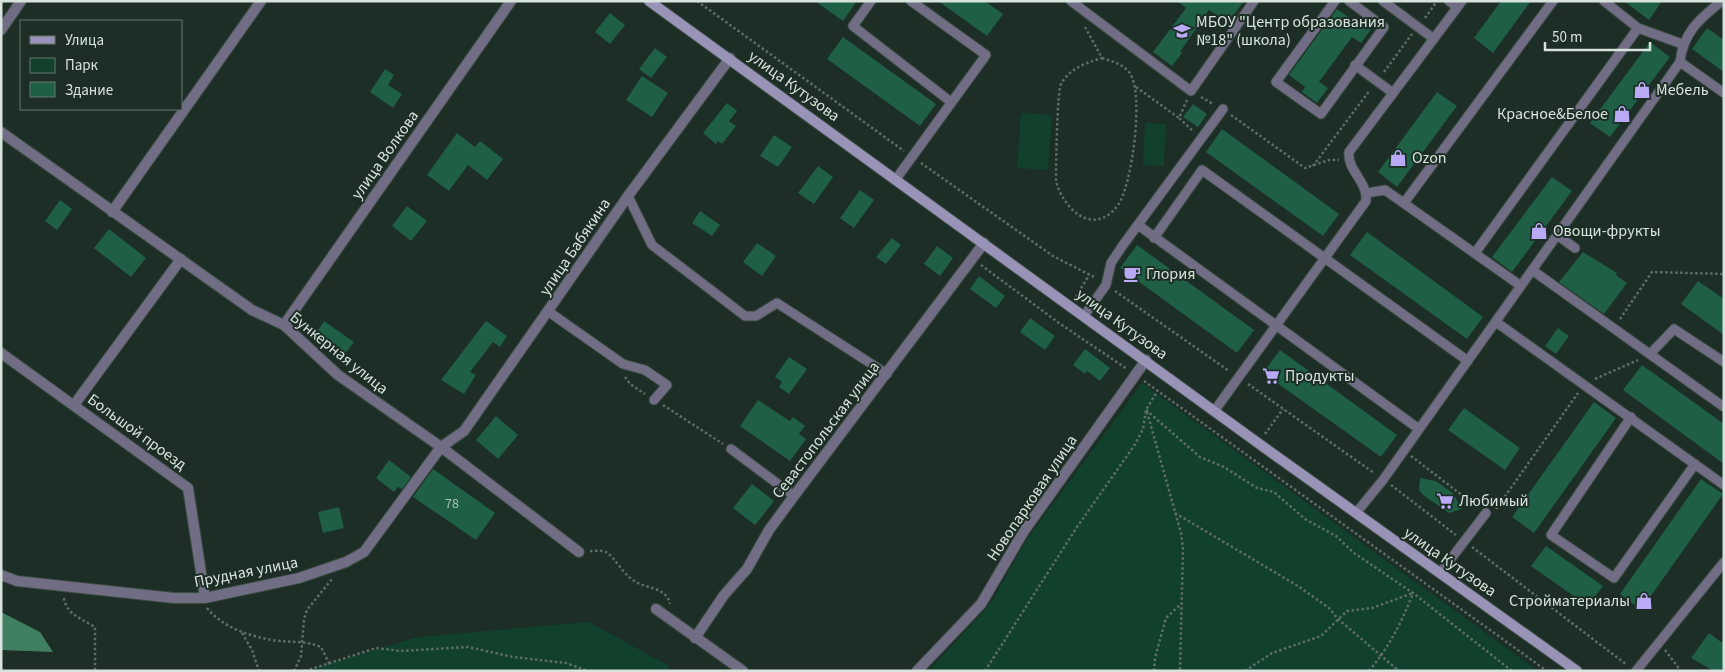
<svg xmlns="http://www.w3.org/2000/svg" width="1725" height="672" viewBox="0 0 1725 672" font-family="'Source Sans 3',sans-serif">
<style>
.green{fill:#11402d}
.water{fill:#417f63}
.building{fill:#1e5f45}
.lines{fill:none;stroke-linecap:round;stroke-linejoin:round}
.service-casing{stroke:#3a4b42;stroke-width:11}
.minor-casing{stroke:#3a4b42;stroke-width:12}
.secondary-casing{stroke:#3a4b42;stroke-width:12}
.path{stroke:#5e6e66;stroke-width:2.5;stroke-dasharray:2.5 2.5;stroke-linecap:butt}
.service{stroke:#716d84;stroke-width:9}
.minor{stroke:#716d84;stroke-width:10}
.secondary{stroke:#9a93b8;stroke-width:10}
.labels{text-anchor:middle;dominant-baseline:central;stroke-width:4;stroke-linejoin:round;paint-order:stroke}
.number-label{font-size:14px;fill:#a9c2b6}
.poi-label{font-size:16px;fill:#d7e3dc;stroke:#1c2e25;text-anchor:start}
.street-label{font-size:16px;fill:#d7e3dc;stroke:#1c2e25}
</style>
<rect width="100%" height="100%" fill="#1c2e25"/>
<path class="green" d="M1021,113L1052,115L1048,170L1017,168Z
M1145,123L1166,124L1164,166L1143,165Z
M1142,383L1538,671H929L991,603L1027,539Z
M589,622L669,666L666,671H304L417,637Z"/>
<path class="water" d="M1,612L40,632L53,652L1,650Z"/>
<path class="building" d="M815,1H857L843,21Z
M938,1H985L1003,14L987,36Z
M1177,1H1244L1228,23L1209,10L1180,52L1182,53L1172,66L1153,52L1186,8Z
M1501,1H1531L1493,53L1474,38Z
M1624,1H1662L1649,20Z
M1337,9L1354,21L1357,17L1372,28L1361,43L1352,37L1319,82L1328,88L1317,103L1302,92L1305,87L1289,75Z
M610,13L625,25L610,44L595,32Z
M1707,28L1724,40V72L1692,49Z
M843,37L936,104L920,126L827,59Z
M1650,42L1670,57L1610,137L1590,123Z
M655,48L667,57L651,78L639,69Z
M385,69L394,75L388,85L402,94L393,108L370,92Z
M642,76L668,93L652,117L626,100Z
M1437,92L1457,106L1397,187L1378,172Z
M727,103L737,111L729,121L736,126L722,144L718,141L716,144L703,133Z
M1193,104L1207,114L1198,127L1183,117Z
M1222,129L1339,214L1323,236L1206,152Z
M457,133L475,147L480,141L503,159L487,180L468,165L449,191L427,175Z
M774,135L792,147L778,167L760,156Z
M818,166L833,177L814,204L798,193Z
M1552,177L1572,191L1512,272L1492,257Z
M860,190L874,200L854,228L840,218Z
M60,200L72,209L57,230L45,221Z
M407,206L427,221L411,241L392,226Z
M700,211L720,225L712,236L692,223Z
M109,229L146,258L131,277L94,248Z
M1367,232L1483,317L1467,339L1350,255Z
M892,238L901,245L886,264L876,257Z
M757,243L776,256L762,276L743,262Z
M1137,245L1254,330L1237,353L1120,268Z
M937,246L953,258L940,276L924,264Z
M1583,252L1617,273L1616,275L1627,283L1604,314L1559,282Z
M979,276L1005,296L996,308L970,289Z
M1698,281L1724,299V335L1681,304Z
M1030,318L1055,336L1045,350L1020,332Z
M324,321L354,342L343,357L314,337Z
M486,321L507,336L500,347L493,342L470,372L476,375L464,394L441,380Z
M1558,328L1569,336L1556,354L1545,346Z
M1085,349L1110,368L1100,381L1087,371L1085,374L1073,365Z
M1280,350L1397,435L1381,457L1263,373Z
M789,357L807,369L789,394L779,387L782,382L775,377Z
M1642,365L1724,424V464L1623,390Z
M758,400L790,421L793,417L805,426L799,434L806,439L790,461L740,426Z
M1594,402L1616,418L1534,533L1512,517Z
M1464,408L1520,448L1505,470L1448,430Z
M496,416L518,435L498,459L476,440Z
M389,460L411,477L402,489L398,487L394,492L376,478Z
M433,469L495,513L476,540L413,497Z
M1420,478L1436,481L1454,494L1461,509L1449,513L1423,495L1419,490Z
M1701,479L1723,494L1641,610L1620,594Z
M752,484L774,501L755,525L733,508Z
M339,507L344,528L323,533L318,512Z
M1546,546L1603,586L1588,606L1531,566Z
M1709,633L1724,644V671H1714L1691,658Z"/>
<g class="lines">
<g class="service-casing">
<path id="service" d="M871,1L853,26L951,102
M1071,1L1191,91L1254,1
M1335,1L1276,82L1321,114L1384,27L1349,1
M1383,1L1434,39
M1449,1L1457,7
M1604,1L1638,28L1682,44
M1680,62L1724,93
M1355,65L1393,93
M896,179L986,55L911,1
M1367,193L1385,190L1521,286
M628,196L652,245L745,316H756L777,303L887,374
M1404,203L1553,1
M1138,225L1419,429
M1557,235L1575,248
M1154,238L1202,170L1468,361
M1475,253L1638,28
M1532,270L1724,407
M549,312L623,364L645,370L667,385L654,400
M1084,316L1106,285L1111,263L1123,245L1223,109
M1496,322L1724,485
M1650,354L1674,329L1724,362
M1215,410L1366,201C1368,181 1347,171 1349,152L1462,1
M1631,417L1551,535L1614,578L1695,464
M731,449L794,496
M1356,513L1383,480L1680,62C1683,33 1699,19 1722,1
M1440,573L1486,513
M1636,671L1724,562"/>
</g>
<g class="minor-casing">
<path id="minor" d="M1,30L21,1
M1,132L252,310L284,325L338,375L441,447L579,552
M112,212L261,1
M284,325L511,1
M1,353L188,488L205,598
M74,405L181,259
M1,575L17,581L63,586L174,598H205L299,578L346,562L364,552L441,447L464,431L628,196L730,58
M656,609L743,671
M695,638L724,595L747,569L769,530L794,496L984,243
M917,671L981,604L1024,531L1146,360"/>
</g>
<g class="secondary-casing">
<path id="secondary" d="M649,1L1258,443L1577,671"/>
</g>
<path class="path" d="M697,1L904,151
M1425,18L1437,1
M1085,27L1102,58
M1102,58C1112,61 1122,64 1129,72C1145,91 1132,186 1118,205C1094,238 1063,209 1056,181C1056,166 1057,92 1061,84C1070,68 1086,63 1102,58Z
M1384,72L1412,34
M1136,87L1179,118
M1201,97L1213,104
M1187,100L1179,118L1194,132
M1231,115L1305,168L1329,160H1339
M921,163L1053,256L1096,278
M1313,166L1370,90
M981,265L1059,323L1127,369
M1115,291L1229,371
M1076,297L1089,275
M1620,319L1652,272L1724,274
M625,377L630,384L645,394
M1595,379L1638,360
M1144,381L1547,671
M1248,384L1374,473
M663,405L723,444
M1146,410L1200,457L1224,467L1257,488L1274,492L1305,519L1336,536L1354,553L1413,593L1512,671
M1147,412L1181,533L1183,549L1180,671
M1265,434L1283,409
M1411,456L1476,506
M1391,485L1456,535
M1496,509L1578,393
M1175,513L1298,586L1329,608L1338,619L1399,671
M1472,547L1627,665
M590,551C595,551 601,550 606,552C615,557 623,575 636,582C648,589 666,587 670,604
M64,598C66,614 82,619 95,627V671
M207,608C222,627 249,636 272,640C290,643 305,640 321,647L330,665
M242,633L252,650L259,671
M1665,650L1681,671
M294,671L301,656L304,619L307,610L332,579
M305,671L376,648L401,651L468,647L513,657L566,663L588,671
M985,671L1077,527L1134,446L1143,429L1146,410L1158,390
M1154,671L1155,658L1166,618L1181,604
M1245,671L1272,653L1321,636L1347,611L1372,608L1413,593
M1369,671C1389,647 1402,622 1413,593"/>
<use href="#service" class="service"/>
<use href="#minor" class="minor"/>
<use href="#secondary" class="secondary"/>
</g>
<defs>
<g id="school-bare" transform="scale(1.35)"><path d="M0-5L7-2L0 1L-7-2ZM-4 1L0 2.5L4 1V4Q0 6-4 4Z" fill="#baaaf6" stroke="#1c2e25" stroke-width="2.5" paint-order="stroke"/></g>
<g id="shop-bare" transform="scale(1.35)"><path d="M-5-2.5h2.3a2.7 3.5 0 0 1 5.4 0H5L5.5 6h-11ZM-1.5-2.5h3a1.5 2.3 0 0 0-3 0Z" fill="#baaaf6" stroke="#1c2e25" stroke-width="2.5" paint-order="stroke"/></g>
<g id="cafe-bare" transform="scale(1.35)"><path d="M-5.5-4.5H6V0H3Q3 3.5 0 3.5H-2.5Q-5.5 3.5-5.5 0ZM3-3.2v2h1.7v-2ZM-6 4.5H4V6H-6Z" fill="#baaaf6" stroke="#1c2e25" stroke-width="2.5" paint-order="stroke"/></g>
<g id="supermarket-bare" transform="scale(1.35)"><path d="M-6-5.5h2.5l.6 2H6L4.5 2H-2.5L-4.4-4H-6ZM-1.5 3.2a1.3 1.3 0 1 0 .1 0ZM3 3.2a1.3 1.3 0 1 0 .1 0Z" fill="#baaaf6" stroke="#1c2e25" stroke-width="2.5" paint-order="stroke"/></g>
</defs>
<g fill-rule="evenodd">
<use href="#school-bare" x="1182" y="31"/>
<use href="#shop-bare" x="1642" y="90"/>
<use href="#shop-bare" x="1622" y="114"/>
<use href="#shop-bare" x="1398" y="158"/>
<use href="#shop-bare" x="1539" y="231"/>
<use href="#cafe-bare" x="1132" y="274"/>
<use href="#supermarket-bare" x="1271" y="376"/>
<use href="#supermarket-bare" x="1445" y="501"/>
<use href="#shop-bare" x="1644" y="601"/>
</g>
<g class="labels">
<g class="number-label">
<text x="452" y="504">78</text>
</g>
<g class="poi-label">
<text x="1196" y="22">МБОУ "Центр образования<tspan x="1196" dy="18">№18" (школа)</tspan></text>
<text x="1656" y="90">Мебель</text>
<text x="1608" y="114" text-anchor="end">Красное&amp;Белое</text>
<text x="1412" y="158">Ozon</text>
<text x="1553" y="231">Овощи-фрукты</text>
<text x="1146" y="274">Глория</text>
<text x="1285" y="376">Продукты</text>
<text x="1459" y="501">Любимый</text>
<text x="1630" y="601" text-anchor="end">Стройматериалы</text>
</g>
<g class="street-label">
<text transform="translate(794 86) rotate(36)">улица Кутузова</text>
<text transform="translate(385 155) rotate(-55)">улица Волкова</text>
<text transform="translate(575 247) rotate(-56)">улица Бабякина</text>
<text transform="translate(1122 324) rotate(36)">улица Кутузова</text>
<text transform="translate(339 353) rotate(39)">Бункерная улица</text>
<text transform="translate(826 430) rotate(-53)">Севастопольская улица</text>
<text transform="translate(137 432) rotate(36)">Большой проезд</text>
<text transform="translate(1032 498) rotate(-56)">Новопарковая улица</text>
<text transform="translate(1450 562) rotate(35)">улица Кутузова</text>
<text transform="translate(246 572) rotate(-11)">Прудная улица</text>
</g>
</g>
<rect width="1725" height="672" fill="none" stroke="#d7e3dc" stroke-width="5"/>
<rect x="20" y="20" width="162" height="90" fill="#1c2e25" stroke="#67766e"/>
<rect x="30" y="36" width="25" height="8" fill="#9a93b8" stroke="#67766e"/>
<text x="65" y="45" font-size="15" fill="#d7e3dc">Улица</text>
<rect x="30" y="58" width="25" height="15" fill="#11402d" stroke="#67766e"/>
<text x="65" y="70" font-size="15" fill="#d7e3dc">Парк</text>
<rect x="30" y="82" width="25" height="15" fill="#1e5f45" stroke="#67766e"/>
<text x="65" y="95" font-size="15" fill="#d7e3dc">Здание</text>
<path d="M1545 42v8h105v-8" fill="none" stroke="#d7e3dc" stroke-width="2.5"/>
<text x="1552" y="42" font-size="15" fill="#d7e3dc" stroke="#1c2e25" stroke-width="4" paint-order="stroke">50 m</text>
</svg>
